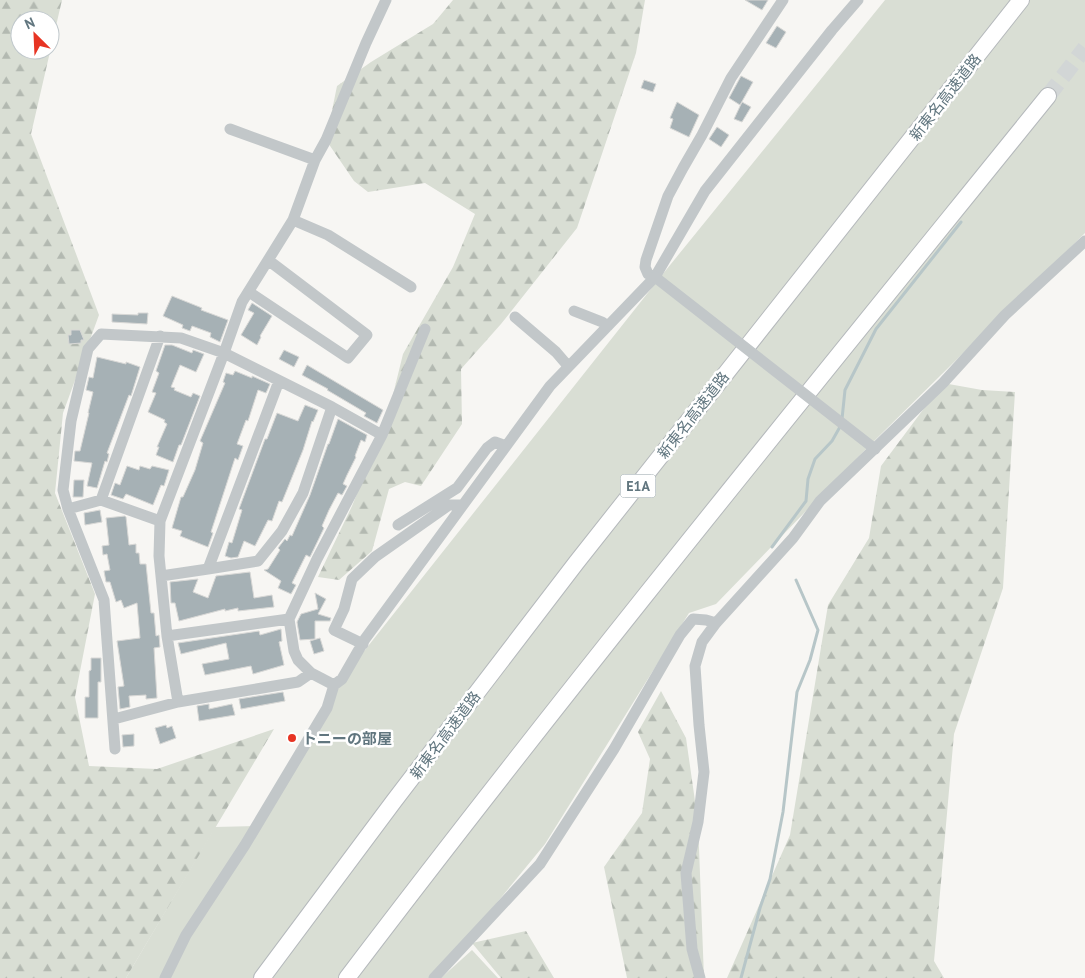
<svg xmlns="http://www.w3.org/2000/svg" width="1085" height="978" viewBox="0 0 1085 978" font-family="'PT Sans','Noto Sans JP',sans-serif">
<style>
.green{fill:#d9ded4}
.forest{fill:url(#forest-firs);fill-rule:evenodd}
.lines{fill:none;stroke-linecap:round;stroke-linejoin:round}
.stream{stroke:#b7c6c8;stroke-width:3}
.building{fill:#a6b1b5;stroke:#d8d8d6}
.highway-tunnel{stroke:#d2d6d6;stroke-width:16;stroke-dasharray:16 8;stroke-linecap:butt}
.highway-casing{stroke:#b5b9bc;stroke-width:18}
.minor{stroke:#c2c7c9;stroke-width:11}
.highway{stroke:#fff;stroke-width:16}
.minor-bridge{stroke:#c2c7c9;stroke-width:11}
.poi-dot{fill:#e73423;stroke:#fff;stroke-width:2}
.labels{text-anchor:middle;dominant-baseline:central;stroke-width:5;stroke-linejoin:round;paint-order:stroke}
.shield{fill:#fff;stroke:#909fa5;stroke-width:1}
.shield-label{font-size:14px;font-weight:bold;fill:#61767f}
.street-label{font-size:15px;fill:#61767f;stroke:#fff}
.poi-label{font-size:15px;font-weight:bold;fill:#61767f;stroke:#fff;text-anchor:start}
</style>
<defs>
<pattern id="forest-firs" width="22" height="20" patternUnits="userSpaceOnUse" patternTransform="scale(1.25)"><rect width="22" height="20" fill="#d9ded4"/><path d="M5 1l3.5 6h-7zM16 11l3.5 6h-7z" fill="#b3b9b1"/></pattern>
</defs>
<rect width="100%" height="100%" fill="#f7f6f3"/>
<path class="green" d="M885,0H1085V233L868,447L716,604L689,613L545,844L435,978H126L215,827L256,826L342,679L662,275Z
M472,950L498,978H441Z"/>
<path class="forest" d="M0,0H62L31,134L99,315L63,413L55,493L95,594L75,697L89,766L157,769L274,729L126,978H0ZM20,20H50V50H20Z
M453,0H645L636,53L577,228L501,324L461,369L462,424L421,486L405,482L389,489L372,551L339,580L318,577L352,506L387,419L403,354L453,267L475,214L425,183L368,192L354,181L326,140L337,86L371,62L433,24Z
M943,383L982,390L1015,392L1003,588L954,734L934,961L944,978H727L790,835L828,605L869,538L881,466Z
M661,691L686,738L698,822L704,978H627L604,867L642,813L650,759L638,732Z
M526,931L554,978H501L472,943Z"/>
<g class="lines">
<path class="stream" d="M842,419L845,390L876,329L961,222
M772,547L806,501L808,479L815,459L832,441L841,425
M741,978L760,908L770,879L783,812L797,692L810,660L818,630L796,580"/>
</g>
<path class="building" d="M745,0H768L762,10Z
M777,26L786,32L776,48L766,43Z
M741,76L753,82L740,105L729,98Z
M644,80L656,84L653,92L641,88Z
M677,102L699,115L689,137L670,128L673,119L670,118Z
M742,102L751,107L742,122L734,119Z
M717,127L729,135L721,147L709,139Z
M172,296L202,308L201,310L228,320L220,342L210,337L211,333L192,326L190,331L182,328L183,325L163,316Z
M252,303L272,316L260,336L261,337L257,345L241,335L254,313L248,310Z
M138,313H148L147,324L112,322V314L138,315Z
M71,330H80L84,340H81V343L69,344L68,335H71Z
M165,345H172L192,353L193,350L204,354L196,372L180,365L171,387L175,388L174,390L191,397L193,393L200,396L181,445H179L173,462L156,455L159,447H157L167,424L164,422L165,420L148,412L156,393L152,392L159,373L156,371Z
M284,350L299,357L294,367L279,359Z
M97,357L126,364V362L140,367L131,396L129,395L107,453L109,454L107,462L105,461L97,488L87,486L92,463L74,461L75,451H80L89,413H88L93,392L86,390L89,377L93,378Z
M307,365L383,410L377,423L364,416L366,413L327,390L328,389L302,375Z
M235,371L252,378V376L270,384L266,393L258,390L248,421L246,420L237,444L243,446L238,460L235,458L211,532L213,533L208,547L180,536L182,531L172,528L181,497H183L195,470L203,443L200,441L225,383L223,382L226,373L233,375Z
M305,405L318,410L313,422L312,421L303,450L282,502L279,501L272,521L268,520L255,546L244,541L238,557L231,558L225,556L229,542L232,543L242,510L239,509L265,439H267L277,413L298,421Z
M338,419L367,435L365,442L361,440L355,456L356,457L347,475L343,484L347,486L342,495L338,493L329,510L322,526L324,528L310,557L306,555L292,583L296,585L291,594L278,588L281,581L264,570L268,569L280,550L278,548L285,539L287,541L290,535L292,536L310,495L328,444H329Z
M127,466L139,470L140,466L150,469L152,466L169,470L164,486L161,485L153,505L126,494L123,499L111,495L115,483L120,485Z
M74,480H84L83,497H73Z
M100,510L102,522L85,525L84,513Z
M125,516L126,517L129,545L136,544V553H139L140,564H146L151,613H154L156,636L159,635L160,647L154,648L157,698L146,699V695L129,696L130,707L120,709L118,687L124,686L117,641L140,638L137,603L124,608L121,600L116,602L110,582H106L104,571L110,570L107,554L103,555L102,546L109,545L106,518Z
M250,572L254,598L272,595L274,607L238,611V608L225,611V609L179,621L175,603H171L170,582L198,579L193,592L208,598L216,576Z
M315,593L326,599L318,614L331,618L330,621H315V639L300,640L297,622L301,614L318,609Z
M281,629L282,641L279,642L284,665L253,674L251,666L205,675L202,664L229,659L226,643L181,654L178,643L259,631L260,635Z
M320,638L324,651L314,654L310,641Z
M91,658H101V682H98V718H85V697H89V671L91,670Z
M283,692L285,701L241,709L239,699Z
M209,704V709L232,704L235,715L199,721L197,706Z
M166,725L167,728L172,726L176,738L160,744L155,728Z
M134,734V746L123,747L122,735Z"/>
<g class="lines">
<path class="highway-tunnel" d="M1048,96L1085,48"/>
<g class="highway-casing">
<path id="highway" d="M262,978L394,801L576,563L1021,0
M347,978C574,679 812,388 1048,96"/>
</g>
<path class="minor" d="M230,129L315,160
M293,220L328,235L411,287
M655,277L648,274L645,267L646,260L668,196L683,168L702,135L731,78L783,0
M249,292L348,358L367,335L268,260
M574,311L602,322L608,326
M515,317L556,352L568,366
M382,435L425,329
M101,500L160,336
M68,509L101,500L160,521
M398,525L457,488L487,448L495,442L506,446
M208,569L258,561L282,531L303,493L332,407
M161,576L208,569L279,381
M167,636L289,619
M363,644L334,630L344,609L352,579L375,557L449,505H463
M178,702L167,636L159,556L160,521L224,353L242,302L293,220L315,160L326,140L366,43L386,0
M114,719L178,702L298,682L311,673
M115,749L104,600L68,509L63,490L71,421L88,349L101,334L181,338L224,353L332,407L382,435L317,559L289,619L294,651L298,660L311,673L334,685
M165,978L186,935L245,845L327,708L334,685L342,679L365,639L550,386L655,277L705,191L832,30L858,0
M434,978L540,864L614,749L680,635L693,619L706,620L716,623
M700,978L692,949L686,873L698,822L704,772L699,725L695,666L702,642L716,623L793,538L820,501L943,383L1005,315L1085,241"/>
<use href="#highway" class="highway"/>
<path class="minor-bridge" d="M655,277L875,449"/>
</g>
<circle class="poi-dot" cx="292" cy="738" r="5"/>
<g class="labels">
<rect class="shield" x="620.5" y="474.5" width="35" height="23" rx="4"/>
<g class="shield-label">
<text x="638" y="486">E1A</text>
</g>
<g class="street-label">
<text transform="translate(945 97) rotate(-52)">新東名高速道路</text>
<text transform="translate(693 415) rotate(-52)">新東名高速道路</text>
<text transform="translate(445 735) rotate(-53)">新東名高速道路</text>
</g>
<g class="poi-label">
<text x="302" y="738">トニーの部屋</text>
</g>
</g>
<g transform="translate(35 35) rotate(336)"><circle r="24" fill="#ffffff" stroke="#c0c8cc"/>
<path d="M0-4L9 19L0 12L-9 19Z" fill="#e73423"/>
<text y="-8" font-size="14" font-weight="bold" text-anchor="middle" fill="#61767f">N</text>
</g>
</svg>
